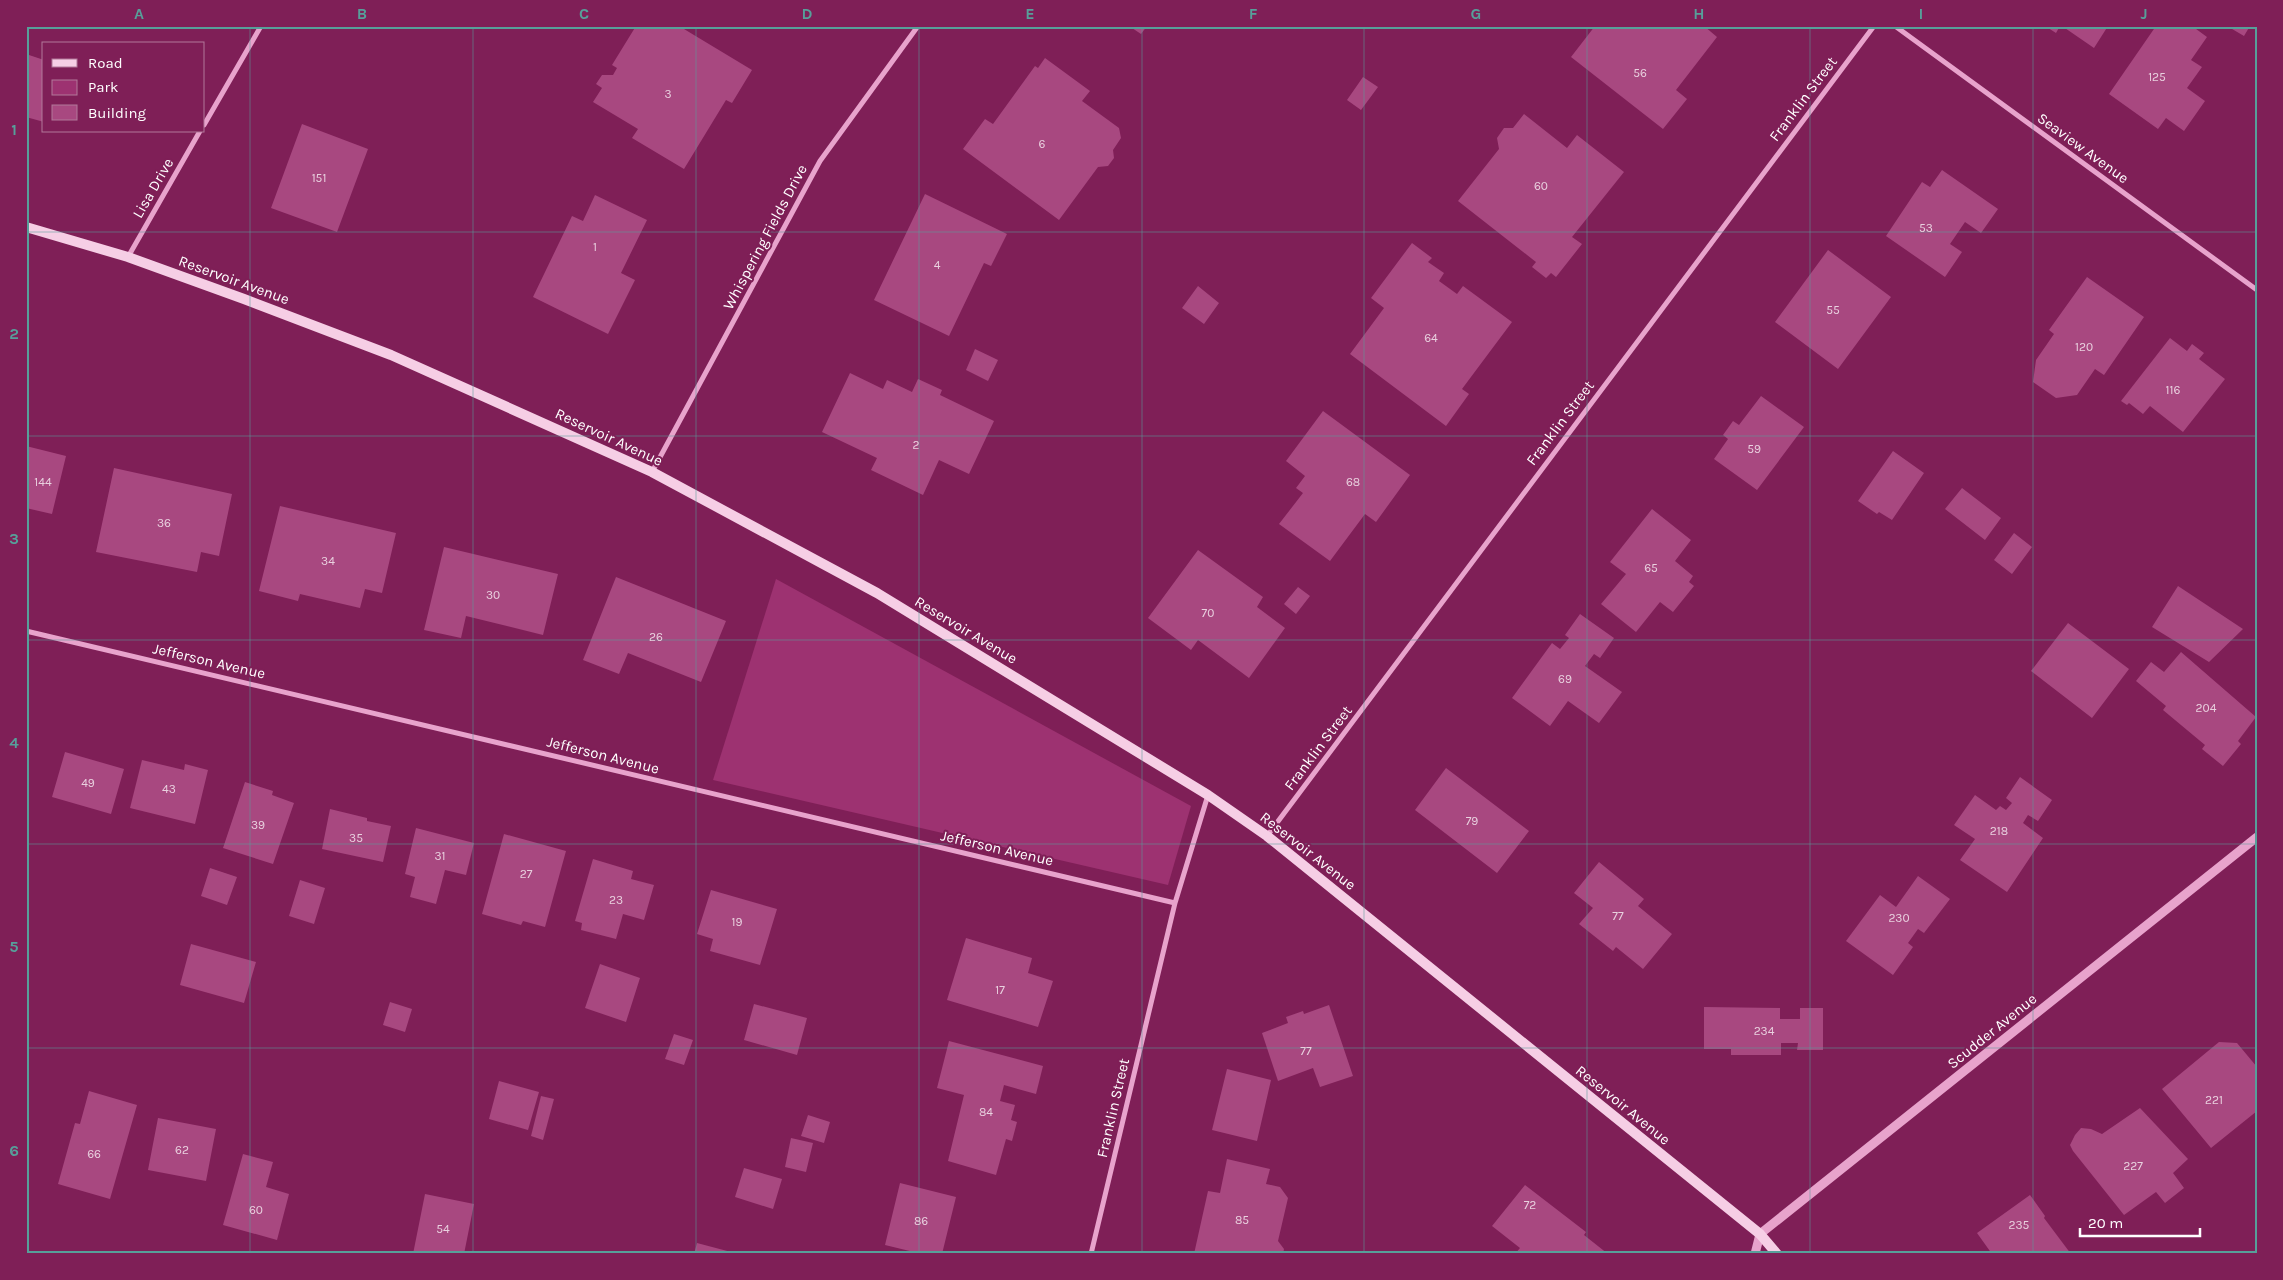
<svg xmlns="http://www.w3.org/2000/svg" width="2283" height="1280" viewBox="0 0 2283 1280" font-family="Karla,sans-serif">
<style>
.green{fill:#9d3271}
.building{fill:#a84880}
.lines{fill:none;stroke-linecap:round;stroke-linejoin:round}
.minor{stroke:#e8a3cc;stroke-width:5}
.tertiary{stroke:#e8a3cc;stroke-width:9}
.secondary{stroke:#f6cee5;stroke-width:10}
.grid{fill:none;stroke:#579f9a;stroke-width:1;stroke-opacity:0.55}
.labels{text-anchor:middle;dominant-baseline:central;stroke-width:4;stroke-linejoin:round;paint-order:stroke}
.number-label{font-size:12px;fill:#e9d1df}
.street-label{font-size:15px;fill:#fff;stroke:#7f1f57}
.neatline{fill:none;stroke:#579f9a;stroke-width:2}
.grid-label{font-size:16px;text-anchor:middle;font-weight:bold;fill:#579f9a}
</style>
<rect width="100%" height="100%" fill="#7f1f57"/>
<path class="green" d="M776,579L1191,806L1168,885L713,780Z"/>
<path class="building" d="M636,26H679L752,70L732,103L726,100L684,169L632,138L638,129L593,102L602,88L596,84L602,75H613L617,68L612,65Z
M1129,26H1147L1141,34Z
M1595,26H1704L1717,37L1676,90L1687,99L1663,129L1571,57Z
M2045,26H2060L2056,33Z
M2062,26H2108L2094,48Z
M2156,26H2192L2207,37L2191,60L2202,67L2187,88L2205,101L2184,131L2166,118L2158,129L2109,94Z
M2227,26H2250L2244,36Z
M26,54L44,60V122L26,117Z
M1045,58L1090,91L1082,101L1119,128L1121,138L1113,150L1114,158L1108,166L1098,167L1059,220L963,149L985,119L993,124L1035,66L1038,68Z
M1363,77L1378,87L1361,110L1347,100Z
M1524,114L1567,148L1577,135L1624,172L1572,237L1582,244L1556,277L1551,273L1546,278L1532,267L1536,262L1458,201L1499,149L1497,138L1504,128H1513Z
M302,124L368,149L337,232L271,208Z
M1942,170L1998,209L1981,233L1965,222L1950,244L1962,252L1945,277L1886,236L1922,182L1930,187Z
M925,194L1007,234L991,266L984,263L949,336L874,300Z
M595,195L647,220L621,273L635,280L608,334L533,297L572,216L583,221Z
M1412,243L1432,258L1428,262L1444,273L1439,281L1457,294L1463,286L1512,322L1462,389L1469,394L1446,426L1350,354L1384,308L1371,298Z
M1828,250L1891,297L1838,369L1775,322Z
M2087,277L2144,317L2104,375L2095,369L2077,395L2056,398L2033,382L2036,360L2054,334L2049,330Z
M1198,286L1219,303L1204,324L1182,308Z
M2170,338L2187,351L2192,344L2204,353L2199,359L2225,379L2183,432L2150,406L2143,414L2129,403L2127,405L2121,401Z
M975,349L998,360L988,381L966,370Z
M850,373L883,389L887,380L912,392L918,379L942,390L940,395L994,421L969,474L939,460L923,495L871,470L877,458L822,432Z
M1761,396L1804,427L1757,490L1714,459L1728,439L1723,435L1733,421L1739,425Z
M1323,411L1410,475L1376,522L1365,514L1330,561L1279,524L1303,493L1296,488L1305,476L1286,461Z
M26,446L66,456L52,514L26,508Z
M1893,451L1924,473L1892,520L1879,512L1877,514L1858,501Z
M114,468L232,494L219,556L201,552L197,572L96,552Z
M1962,488L2001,518L1985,540L1945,509Z
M280,506L396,533L382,593L365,589L360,608L300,594L298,601L259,591Z
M1652,509L1691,540L1675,561L1693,576L1689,582L1694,586L1673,612L1660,602L1636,632L1601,604L1626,574L1610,562Z
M2014,533L2032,547L2012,574L1994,560Z
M444,547L558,574L543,635L466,616L461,638L424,630Z
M1198,550L1263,597L1257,607L1285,628L1249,678L1198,640L1191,650L1148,618Z
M616,577L726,621L701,682L628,653L619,674L583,660Z
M2178,586L2243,629L2209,662L2152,627Z
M1298,587L1310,596L1296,614L1284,604Z
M1580,614L1614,638L1600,658L1594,654L1585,666L1622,692L1599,723L1568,701L1550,726L1512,698L1552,643L1560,649L1569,638L1565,635Z
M2068,623L2129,669L2092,718L2031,671Z
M2181,652L2256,717L2238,741L2241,744L2223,766L2202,749L2205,745L2163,710L2166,706L2136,681L2151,662L2164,672Z
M65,752L124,769L111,814L52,797Z
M142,760L184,770L185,764L208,770L195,824L130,808Z
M1446,768L1529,831L1497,873L1415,810Z
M2020,777L2052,800L2038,821L2028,815L2023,823L2043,838L2007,892L1960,860L1975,839L1954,825L1975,795L1996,810L2000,806L2006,810L2012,803L2006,798Z
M245,782L273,791L272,795L294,803L273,864L223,848Z
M330,809L367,818V821L391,826L383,862L322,849Z
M416,828L474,843L466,875L445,870L436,904L410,897L415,877L405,874Z
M504,834L566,851L545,927L523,921L521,925L482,914Z
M593,859L633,871L631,879L654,885L644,920L623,914L616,939L581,930L582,923L575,921Z
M1599,862L1644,899L1638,906L1672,934L1643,969L1616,947L1613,951L1579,924L1593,908L1574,893Z
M210,868L237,877L227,905L201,896Z
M1918,876L1950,899L1924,933L1918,929L1908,943L1913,947L1893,975L1846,941L1880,895L1896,907Z
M300,880L325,888L314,924L289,916Z
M711,890L777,909L760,965L710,951L713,939L697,934Z
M966,938L1032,958L1028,973L1053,981L1038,1027L947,1000Z
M191,944L256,962L244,1003L180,985Z
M600,964L640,978L626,1022L585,1008Z
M390,1002L412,1009L405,1032L383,1025Z
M754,1004L807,1018L797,1055L744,1040Z
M1329,1005L1353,1076L1320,1087L1313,1068L1278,1081L1262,1033L1288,1023L1286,1017L1303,1011L1304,1014Z
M1704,1007L1780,1008V1019H1800V1008H1823V1050H1797L1798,1043H1781V1055H1731V1049H1704Z
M674,1034L693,1040L684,1065L665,1059Z
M949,1041L1043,1066L1036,1094L1004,1085L1000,1101L1015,1105L1011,1120L1017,1122L1012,1141L1006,1139L996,1175L948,1161L964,1095L937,1088Z
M2219,1042L2237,1043L2257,1067V1111L2211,1148L2162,1089Z
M1227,1069L1271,1080L1257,1141L1212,1130Z
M499,1081L539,1092L528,1130L489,1119Z
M89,1091L137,1105L110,1199L58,1184L75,1123L80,1124Z
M541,1096L554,1099L543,1140L531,1136Z
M2140,1108L2188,1159L2173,1173L2184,1188L2165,1203L2156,1192L2124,1215L2073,1151L2070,1145L2075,1135L2081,1128L2091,1129L2102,1134Z
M808,1115L830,1122L824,1143L801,1136Z
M158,1118L216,1129L206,1181L148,1170Z
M791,1138L813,1143L806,1172L785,1167Z
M243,1154L273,1162L266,1187L289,1194L277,1240L223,1225Z
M1227,1159L1270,1169L1266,1184L1280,1187L1288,1198L1278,1241L1284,1249L1283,1254H1194L1208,1191L1220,1193Z
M744,1168L782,1179L773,1209L735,1197Z
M900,1183L956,1197L942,1254H922L885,1245Z
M1525,1185L1586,1232L1584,1235L1608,1254H1515L1520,1248L1492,1226Z
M425,1194L474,1204L464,1254H413Z
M2030,1195L2045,1216L2044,1218L2071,1254H1992L1977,1233Z
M697,1243L731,1252L730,1254H694Z"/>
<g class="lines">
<path class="minor" d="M1895,26L2257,290
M204,125L261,26
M128,257L200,131
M652,472L820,161L918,26
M26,631L1175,903
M1267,836L1874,26
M1091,1254L1175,903L1208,795"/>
<path class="tertiary" d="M1755,1254L1760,1234L2257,837"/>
<path class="secondary" d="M26,227L128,257L244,299L391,355L652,472L877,593L1208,795L1267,836L1760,1234L1777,1254"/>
</g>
<path class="grid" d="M250,26V1254M473,26V1254M696,26V1254M919,26V1254M1142,26V1254M1364,26V1254M1587,26V1254M1810,26V1254M2033,26V1254M26,232H2257M26,436H2257M26,640H2257M26,844H2257M26,1048H2257"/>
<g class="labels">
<g class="number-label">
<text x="1640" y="73">56</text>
<text x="2157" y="77">125</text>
<text x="668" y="94">3</text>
<text x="1042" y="144">6</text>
<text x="319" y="178">151</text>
<text x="1541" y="186">60</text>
<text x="1926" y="228">53</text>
<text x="595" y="247">1</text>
<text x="937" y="265">4</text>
<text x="1833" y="310">55</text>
<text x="1431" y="338">64</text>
<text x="2084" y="347">120</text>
<text x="2173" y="390">116</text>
<text x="916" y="445">2</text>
<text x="1754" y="449">59</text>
<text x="43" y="482">144</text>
<text x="1353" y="482">68</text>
<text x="164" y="523">36</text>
<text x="328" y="561">34</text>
<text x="1651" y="568">65</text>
<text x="493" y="595">30</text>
<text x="1208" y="613">70</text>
<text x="656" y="637">26</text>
<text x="1565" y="679">69</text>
<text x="2206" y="708">204</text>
<text x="88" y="783">49</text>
<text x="169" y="789">43</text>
<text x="1472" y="821">79</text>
<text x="258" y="825">39</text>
<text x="1999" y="831">218</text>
<text x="356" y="838">35</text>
<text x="440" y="856">31</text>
<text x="526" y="874">27</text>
<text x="616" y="900">23</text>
<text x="1618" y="916">77</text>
<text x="1899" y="918">230</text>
<text x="737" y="922">19</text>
<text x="1000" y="990">17</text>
<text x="1764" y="1031">234</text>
<text x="1306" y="1051">77</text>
<text x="2214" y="1100">221</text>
<text x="986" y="1112">84</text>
<text x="182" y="1150">62</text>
<text x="94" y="1154">66</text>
<text x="2133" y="1166">227</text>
<text x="1530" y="1205">72</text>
<text x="256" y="1210">60</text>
<text x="1242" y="1220">85</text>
<text x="921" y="1221">86</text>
<text x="2019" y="1225">235</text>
<text x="443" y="1229">54</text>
</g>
<g class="street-label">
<text transform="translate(1803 99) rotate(-53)">Franklin Street</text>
<text transform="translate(2083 148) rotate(36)">Seaview Avenue</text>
<text transform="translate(153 188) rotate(-60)">Lisa Drive</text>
<text transform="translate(765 237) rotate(-62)">Whispering Fields Drive</text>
<text transform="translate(234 280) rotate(20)">Reservoir Avenue</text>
<text transform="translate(1560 423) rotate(-53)">Franklin Street</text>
<text transform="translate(609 437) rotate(25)">Reservoir Avenue</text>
<text transform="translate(966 630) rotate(31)">Reservoir Avenue</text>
<text transform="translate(209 661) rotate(13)">Jefferson Avenue</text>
<text transform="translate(1318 748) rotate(-53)">Franklin Street</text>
<text transform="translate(603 755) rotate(14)">Jefferson Avenue</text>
<text transform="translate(997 848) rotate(13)">Jefferson Avenue</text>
<text transform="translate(1308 851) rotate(38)">Reservoir Avenue</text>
<text transform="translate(1992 1031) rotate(-39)">Scudder Avenue</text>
<text transform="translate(1623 1105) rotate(39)">Reservoir Avenue</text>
<text transform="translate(1113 1108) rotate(-77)">Franklin Street</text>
</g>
</g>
<rect width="2283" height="1280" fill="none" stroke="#7f1f57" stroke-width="55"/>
<rect x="42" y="42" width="162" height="90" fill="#7f1f57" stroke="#b2799a"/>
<rect x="52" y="59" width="25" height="8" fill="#f6cee5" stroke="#b2799a"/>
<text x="88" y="68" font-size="15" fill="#ffffff">Road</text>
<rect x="52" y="80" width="25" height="15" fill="#9d3271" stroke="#b2799a"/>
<text x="88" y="92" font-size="15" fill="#ffffff">Park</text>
<rect x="52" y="105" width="25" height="15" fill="#a84880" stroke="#b2799a"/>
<text x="88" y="118" font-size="15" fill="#ffffff">Building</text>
<path d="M2080 1228v8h120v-8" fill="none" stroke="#ffffff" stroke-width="2.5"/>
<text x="2088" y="1228" font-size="15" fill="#ffffff" stroke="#7f1f57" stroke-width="4" paint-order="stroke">20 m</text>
<rect x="28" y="28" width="2228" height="1224" class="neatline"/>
<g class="grid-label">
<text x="139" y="19">A</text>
<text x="362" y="19">B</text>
<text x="584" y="19">C</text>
<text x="807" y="19">D</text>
<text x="1030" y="19">E</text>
<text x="1253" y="19">F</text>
<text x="1476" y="19">G</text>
<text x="1699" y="19">H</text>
<text x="1921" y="19">I</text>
<text x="2144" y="19">J</text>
<text x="14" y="135">1</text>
<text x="14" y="339">2</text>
<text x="14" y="544">3</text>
<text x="14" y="748">4</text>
<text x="14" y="952">5</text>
<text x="14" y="1156">6</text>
</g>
</svg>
